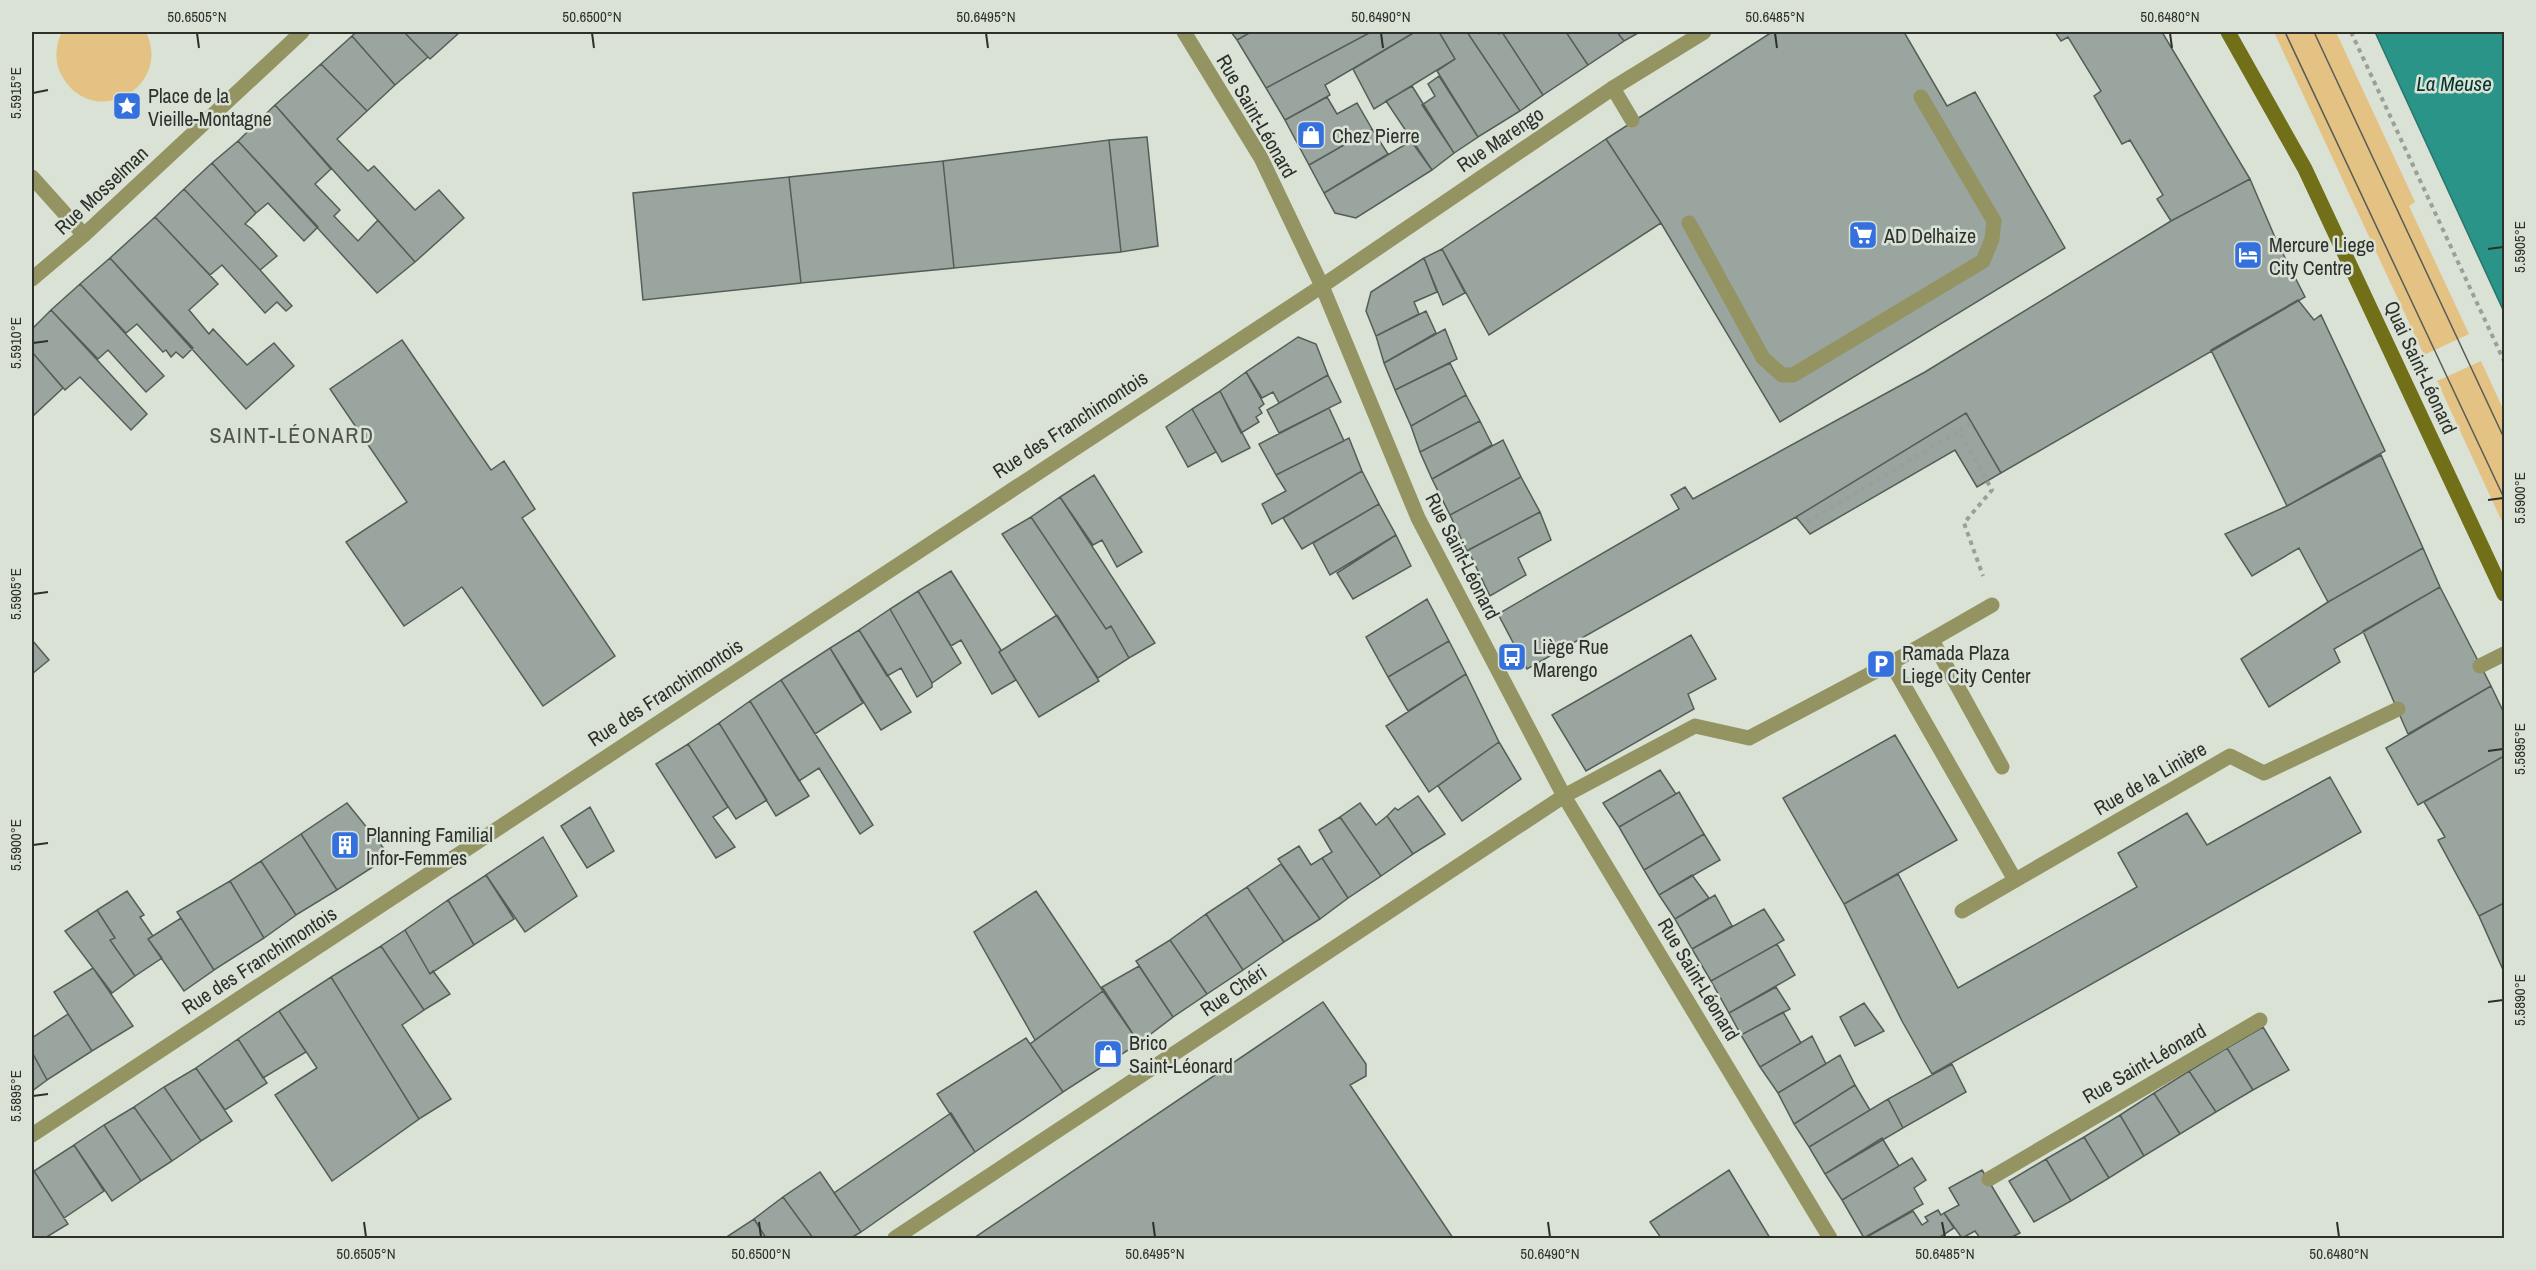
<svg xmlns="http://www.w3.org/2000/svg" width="2536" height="1270" viewBox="0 0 2536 1270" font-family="'Archivo Narrow',sans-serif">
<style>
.green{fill:#e3c284}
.water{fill:#2a9488;stroke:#2b766c;stroke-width:1.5}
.building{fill:#99a59e;stroke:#535e57;stroke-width:1.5}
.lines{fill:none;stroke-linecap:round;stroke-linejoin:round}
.path{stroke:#9aa097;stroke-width:4;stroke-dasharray:4.5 4.5;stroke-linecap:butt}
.service{stroke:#949462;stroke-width:15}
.minor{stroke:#949462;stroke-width:15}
.secondary{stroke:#716f17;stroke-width:15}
.tram{stroke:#595c56;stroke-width:1.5}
.ticks{fill:none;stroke:#2e302c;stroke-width:2}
.labels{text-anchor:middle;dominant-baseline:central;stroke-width:5;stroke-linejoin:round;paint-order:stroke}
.poi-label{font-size:20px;fill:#2e302c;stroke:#dae2d6;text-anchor:start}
.street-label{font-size:20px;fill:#2e302c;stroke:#dae2d6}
.water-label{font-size:21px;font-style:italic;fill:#02342f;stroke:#dae2d6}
.quarter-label{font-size:22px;letter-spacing:1.5px;fill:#4e544b;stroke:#dae2d6}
.neatline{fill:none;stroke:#2e302c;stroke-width:2}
.ticks-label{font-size:15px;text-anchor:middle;fill:#2e302c}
</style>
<rect width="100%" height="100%" fill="#dae2d6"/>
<path class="green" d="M62,32H146C173,88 93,131 62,76C54,63 55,45 62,32Z
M2274,32H2336L2415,202L2409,206L2469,334L2424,355Z
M2481,361L2504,411V526L2437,381Z"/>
<path class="water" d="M2375,32H2504V312Z"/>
<path class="building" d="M356,32H404L428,57L395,85L352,36Z
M404,32H460L430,59Z
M1231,32H1251L1237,40Z
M1251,32H1371L1266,88L1237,40Z
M1371,32H1415L1325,85L1330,95L1285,120L1266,88Z
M1415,32H1439L1455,59L1374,109L1353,69Z
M1439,32H1467L1520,111L1478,137L1437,71L1455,59Z
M1467,32H1498L1499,34L1502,32L1543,95L1520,111Z
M1498,32H1566L1588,65L1543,95L1502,32L1499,34Z
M1566,32H1617L1624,41L1588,65Z
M1617,32H1640L1624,41Z
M1772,32H1904L1947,106L1975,92L2065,248L1780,422L1661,223L1606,139Z
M2055,32H2162L2250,179L2171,221L2157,199L2163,195L2130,140L2122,144L2094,96L2101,91L2068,37L2061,41Z
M352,36L395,85L367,111L321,64Z
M321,64L367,111L337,139L368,171L374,166L415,210L439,190L464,218L415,262L275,105Z
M1439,76L1478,137L1454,153L1422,105L1435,96L1428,84Z
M1412,86L1454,153L1432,170L1386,101Z
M1327,97L1337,114L1357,103L1372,129L1309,165L1285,120Z
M275,105L331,169L315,184L340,210L334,216L358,241L378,220L415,262L377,293L238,141Z
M1372,129L1388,154L1324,193L1309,165Z
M1147,137L1158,246L1121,252L1109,140Z
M1606,139L1661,223L1489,335L1442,249Z
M1109,140L1121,252L954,268L943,161Z
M238,141L318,227L304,241L268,203L256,213L212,163Z
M1411,141L1432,170L1356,218L1335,213L1324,193Z
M943,161L954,268L801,283L789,177Z
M212,163L256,213L245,224L252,229L277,256L260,270L184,189Z
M789,177L801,283L643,300L633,193Z
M2250,179L2277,242L2305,297L2001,473L1966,413L1796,517L1527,669L1498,614L1679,509L1671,495L1685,487L1693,499L1925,372L2171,221Z
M184,189L260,270L292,306L286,311L277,302L265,313L222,265L210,275L155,217Z
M155,217L218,284L189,310L209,334L213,329L247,365L274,343L294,366L246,409L110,258Z
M1442,249L1465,293L1443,305L1424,258Z
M110,258L193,348L183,358L176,352L171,357L166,350L163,352L137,324L126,333L80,284Z
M1424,258L1437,292L1414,302L1419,314L1376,336L1366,311L1371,292Z
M80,284L164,376L146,392L108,350L98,359L51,310Z
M2298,300L2314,320L2321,315L2385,451L2287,506L2211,350Z
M51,310L147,414L131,430L80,377L65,390L32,352V329Z
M1426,311L1436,333L1384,363L1376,336Z
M1445,329L1457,359L1395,390L1384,363Z
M1298,337L1316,344L1328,375L1279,403L1273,392L1262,398L1246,372Z
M402,340L491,470L504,461L535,509L522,518L615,656L543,706L462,587L404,626L346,542L407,502L330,389Z
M32,352L63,388L34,415L32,412Z
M1450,363L1466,395L1411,426L1395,390Z
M1246,372L1264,404L1259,408L1262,413L1256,417L1259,422L1241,433L1220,391Z
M1328,375L1341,402L1279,433L1267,410Z
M1220,391L1250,448L1222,462L1192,409Z
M1466,395L1480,421L1420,452L1411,426Z
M1329,408L1344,441L1276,475L1259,444Z
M1192,409L1216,452L1188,467L1166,427Z
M1966,413L2001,473L1977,487L1955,450L1810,534L1796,517Z
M1480,421L1492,445L1432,479L1420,452Z
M1349,438L1362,471L1272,524L1262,504L1286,491L1276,475Z
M1503,440L1521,477L1450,515L1432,479Z
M2381,455L2423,548L2328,602L2299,548L2252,576L2225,534L2287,506Z
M1362,471L1379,504L1302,549L1283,518Z
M1094,475L1142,552L1117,567L1102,540L1093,545L1060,497Z
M1521,477L1540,512L1467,551L1450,515Z
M1060,497L1155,643L1129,658L1111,626L1106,629L1031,517Z
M1379,504L1396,535L1330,575L1313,543Z
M1540,512L1551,540L1518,558L1526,575L1490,596L1468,550Z
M1031,517L1106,629L1111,626L1129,658L1098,678L1002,534Z
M1396,535L1411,566L1353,599L1337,573Z
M2423,548L2440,587L2334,649L2340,662L2269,707L2241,659L2328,602Z
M951,571L1001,650L999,652L1016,680L992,694L961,640L951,646L918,591Z
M2440,587L2491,686L2408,734L2363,631Z
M918,591L961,663L932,683L890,609Z
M1427,599L1449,641L1388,677L1366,637Z
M890,609L932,683V687L917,697L901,668L887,676L859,630Z
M1057,615L1099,681L1039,717L999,652Z
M859,630L911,712L881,730L830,648Z
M1691,635L1716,679L1688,694L1694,709L1586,771L1552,715Z
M32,640L49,660L32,674Z
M1449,641L1466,674L1408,711L1388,677Z
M830,648L863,703L815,734L781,680Z
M1466,674L1499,742L1429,792L1386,726Z
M781,680L873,825L860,834L819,768L799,781L750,701Z
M2491,686L2504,713V756L2418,805L2386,748Z
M750,701L809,796L776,816L719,723Z
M719,723L767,800L736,819L688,744Z
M1895,735L1957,840L1844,904L1783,798Z
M1499,742L1521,779L1462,821L1438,786Z
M688,744L728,807L713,817L735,847L716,858L656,764Z
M2504,756V903L2479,916L2438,840L2445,837L2424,802Z
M1660,770L1676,794L1619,827L1603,803Z
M2330,777L2361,832L1932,1074L1902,1021L1844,904L1898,874L1958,988L2137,887L2118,853L2187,813L2207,845Z
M1679,792L1704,834L1644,870L1619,827Z
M1418,796L1445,834L1413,854L1387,816L1395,808L1398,810Z
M347,803L390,856L337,890L301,834Z
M1360,803L1376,825L1387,816L1413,854L1381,876L1340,817Z
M590,807L614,851L587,868L561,826Z
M1340,817L1381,876L1348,898L1322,858L1332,852L1319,830Z
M301,834L337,890L296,915L261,861Z
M1704,834L1720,860L1659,895L1644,870Z
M543,837L577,896L525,932L486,875Z
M1299,846L1311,865L1322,858L1348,898L1320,919L1278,859Z
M261,861L296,915L264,938L230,881Z
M1281,864L1320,919L1284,942L1247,887Z
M486,875L514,919L474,945L448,900Z
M1692,875L1709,898L1675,919L1659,895Z
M230,881L264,938L214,970L177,912Z
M1247,887L1284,942L1243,970L1206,914Z
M127,891L144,915L140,917L153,936L148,939L162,958L135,976L110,940L115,938L97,910Z
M1036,891L1103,991L1035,1040L974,932Z
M1715,895L1732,926L1692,949L1675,919Z
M448,900L474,945L430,974L405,930Z
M2504,903V972L2479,916Z
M1764,909L1784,940L1711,981L1692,949Z
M97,910L115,938L110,940L135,976L112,993L65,931Z
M1206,914L1243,970L1207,994L1170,940Z
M181,918L214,970L184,991L148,939Z
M405,930L430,974L433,971L450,994L424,1010L381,946Z
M1170,940L1207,994L1173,1017L1136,961Z
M1777,944L1795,975L1729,1013L1711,981Z
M381,946L424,1010L402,1025L451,1099L419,1119L331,977Z
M1139,966L1173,1017L1139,1043L1102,987Z
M93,968L133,1026L92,1051L54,992Z
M331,977L419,1119L332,1181L275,1095L317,1068L279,1011Z
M1776,987L1790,1009L1741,1035L1729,1013Z
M1103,991L1139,1043L1063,1092L1030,1044Z
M1323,1002L1366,1064V1076L1350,1085L1453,1238H974Z
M1864,1003L1884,1031L1855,1046L1840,1017Z
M279,1011L306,1052L263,1078L238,1039Z
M1783,1012L1801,1043L1760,1067L1741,1035Z
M68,1014L92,1051L47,1080L32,1052V1038Z
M2263,1027L2289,1070L2253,1090L2227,1048Z
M1812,1036L1826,1064L1778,1093L1760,1067Z
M1026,1038L1063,1092L975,1152L937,1094Z
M238,1039L267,1083L225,1110L196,1068Z
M2227,1048L2253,1090L2216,1112L2189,1071Z
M32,1052L47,1080L32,1091Z
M1840,1055L1855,1085L1794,1124L1778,1093Z
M1952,1064L1966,1092L1903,1128L1888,1099Z
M196,1068L232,1121L201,1141L164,1087Z
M2189,1071L2216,1112L2180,1134L2154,1093Z
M1855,1085L1870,1110L1809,1147L1794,1124Z
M164,1087L201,1141L172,1161L134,1107Z
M2154,1093L2180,1134L2144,1156L2120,1115Z
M1888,1099L1903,1128L1825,1174L1809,1147Z
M134,1107L172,1161L141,1181L104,1125Z
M951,1113L975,1152L861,1232L834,1193Z
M2120,1115L2144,1156L2109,1178L2084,1137Z
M104,1125L141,1181L112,1201L74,1145Z
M2084,1137L2109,1178L2071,1201L2046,1159Z
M1882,1138L1899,1166L1842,1200L1825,1174Z
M74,1145L104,1191L64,1218L34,1171Z
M1912,1158L1926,1180L1914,1188L1923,1204L1864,1238L1842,1200Z
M2046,1159L2071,1201L2034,1222L2009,1181Z
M1729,1170L1770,1238H1661L1650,1222Z
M1982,1170L2020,1233L2010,1238H1980L1975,1231L1962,1238L1944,1213L1959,1205L1949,1188Z
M34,1171L68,1224L45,1238H32V1173Z
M820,1172L861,1232L851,1238H813L783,1197Z
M783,1197L813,1238H766L754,1219Z
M1938,1210L1941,1215L1944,1213L1954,1228L1940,1237L1941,1238H1865L1913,1211L1922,1225L1928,1221L1925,1217Z
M754,1219L766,1238H725Z"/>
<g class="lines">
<path class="path" d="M2351,32L2504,361
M1971,423L1959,431L1992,490L1964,523L1983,576
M1807,522L1959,431"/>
<path class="service" d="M1613,88L1632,120
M1689,223L1763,358L1782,375H1793L1983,261L1992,239L1994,221L1921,97
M1932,640L2002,767
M1891,663L2015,880
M1564,796L1695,726L1749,738L1891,663L1992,605
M1962,911L2230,756L2264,773L2398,709
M1989,1179L2260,1020"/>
<path class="minor" d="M1184,32L1261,158L1322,286L1418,518L1564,796L1830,1238
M32,177L84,235
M32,279L84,235L302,32
M2480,666L2504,654
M32,1135L1322,286L1613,88L1704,32
M895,1238L1564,796"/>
<path class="secondary" d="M2228,32L2305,169L2504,594"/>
<path class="tram" d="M2285,32L2504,498
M2314,32L2504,438"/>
</g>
<path class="ticks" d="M197,33L199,48M592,33L594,48M986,33L988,48M1381,33L1383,48M1775,33L1777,48M2170,33L2172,48M33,93L48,90M2488,249L2503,247M33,343L48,341M2488,500L2503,498M33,594L48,592M2488,751L2503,749M33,845L48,843M2488,1002L2503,1000M33,1096L48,1094M364,1222L366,1237M759,1222L761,1237M1153,1222L1155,1237M1548,1222L1550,1237M1942,1222L1945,1237M2337,1222L2339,1237"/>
<defs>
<g id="sight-square" transform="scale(1.5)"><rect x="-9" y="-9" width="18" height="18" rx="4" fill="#3470de" stroke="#dae2d6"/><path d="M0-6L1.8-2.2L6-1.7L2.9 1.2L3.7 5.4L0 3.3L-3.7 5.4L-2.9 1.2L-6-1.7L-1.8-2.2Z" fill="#fff"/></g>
<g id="shop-square" transform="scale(1.5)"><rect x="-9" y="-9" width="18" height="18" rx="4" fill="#3470de" stroke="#dae2d6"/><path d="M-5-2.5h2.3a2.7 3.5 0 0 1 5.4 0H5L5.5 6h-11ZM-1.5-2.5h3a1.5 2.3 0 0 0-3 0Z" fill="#fff"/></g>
<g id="supermarket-square" transform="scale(1.5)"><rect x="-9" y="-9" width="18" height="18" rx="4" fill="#3470de" stroke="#dae2d6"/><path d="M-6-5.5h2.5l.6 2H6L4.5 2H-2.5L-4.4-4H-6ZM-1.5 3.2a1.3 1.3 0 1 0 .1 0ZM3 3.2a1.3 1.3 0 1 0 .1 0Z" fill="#fff"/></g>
<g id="hotel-square" transform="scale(1.5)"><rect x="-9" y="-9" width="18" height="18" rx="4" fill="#3470de" stroke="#dae2d6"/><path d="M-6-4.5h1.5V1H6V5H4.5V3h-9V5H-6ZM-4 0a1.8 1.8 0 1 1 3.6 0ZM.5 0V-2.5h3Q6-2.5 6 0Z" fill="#fff"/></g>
<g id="bus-square" transform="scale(1.5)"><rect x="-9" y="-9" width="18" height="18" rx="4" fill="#3470de" stroke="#dae2d6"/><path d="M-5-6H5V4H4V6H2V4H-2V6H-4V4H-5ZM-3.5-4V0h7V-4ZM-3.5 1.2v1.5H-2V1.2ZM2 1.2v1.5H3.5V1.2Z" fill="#fff"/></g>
<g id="parking-square" transform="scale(1.5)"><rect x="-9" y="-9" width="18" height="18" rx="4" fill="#3470de" stroke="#dae2d6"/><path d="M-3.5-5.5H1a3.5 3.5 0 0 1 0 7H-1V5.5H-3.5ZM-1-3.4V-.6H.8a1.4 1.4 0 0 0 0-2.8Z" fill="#fff"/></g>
<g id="building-square" transform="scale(1.5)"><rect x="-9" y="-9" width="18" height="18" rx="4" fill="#3470de" stroke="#dae2d6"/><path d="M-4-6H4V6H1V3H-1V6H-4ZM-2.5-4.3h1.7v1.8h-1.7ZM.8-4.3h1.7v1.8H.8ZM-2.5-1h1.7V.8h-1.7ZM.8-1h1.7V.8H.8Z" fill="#fff"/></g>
</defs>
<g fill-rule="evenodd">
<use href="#sight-square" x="127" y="106"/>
<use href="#shop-square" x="1311" y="135"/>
<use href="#supermarket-square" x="1863" y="235"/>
<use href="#hotel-square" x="2248" y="255"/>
<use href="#bus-square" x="1512" y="657"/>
<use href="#parking-square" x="1881" y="664"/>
<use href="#building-square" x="345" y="845"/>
<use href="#shop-square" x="1108" y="1054"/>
</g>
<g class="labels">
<g class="poi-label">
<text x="148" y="95">Place de la<tspan x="148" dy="23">Vieille-Montagne</tspan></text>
<text x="1332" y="135">Chez Pierre</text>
<text x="1884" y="235">AD Delhaize</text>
<text x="2269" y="244">Mercure Liege<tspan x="2269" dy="23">City Centre</tspan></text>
<text x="1533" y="646">Liège Rue<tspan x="1533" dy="23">Marengo</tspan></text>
<text x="1902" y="652">Ramada Plaza<tspan x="1902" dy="23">Liege City Center</tspan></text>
<text x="366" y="834">Planning Familial<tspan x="366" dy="23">Infor-Femmes</tspan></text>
<text x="1129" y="1042">Brico<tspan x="1129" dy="23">Saint-Léonard</tspan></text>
</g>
<g class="street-label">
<text transform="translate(1257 116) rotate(60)">Rue Saint-Léonard</text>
<text transform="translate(1500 139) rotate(-34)">Rue Marengo</text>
<text transform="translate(101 190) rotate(-43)">Rue Mosselman</text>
<text transform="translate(2421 367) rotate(65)">Quai Saint-Léonard</text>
<text transform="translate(1070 424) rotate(-33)">Rue des Franchimontois</text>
<text transform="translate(1463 556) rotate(63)">Rue Saint-Léonard</text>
<text transform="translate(665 692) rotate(-33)">Rue des Franchimontois</text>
<text transform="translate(2150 778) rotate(-30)">Rue de la Linière</text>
<text transform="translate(259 960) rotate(-33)">Rue des Franchimontois</text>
<text transform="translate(1699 979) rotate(59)">Rue Saint-Léonard</text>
<text transform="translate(1233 990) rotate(-34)">Rue Chéri</text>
<text transform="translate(2144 1063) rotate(-30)">Rue Saint-Léonard</text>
</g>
<g class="water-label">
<text x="2454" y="83">La Meuse</text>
</g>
<g class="quarter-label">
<text x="292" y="435">SAINT-LÉONARD</text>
</g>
</g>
<rect width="2536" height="1270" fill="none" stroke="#dae2d6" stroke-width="66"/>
<rect x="33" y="33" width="2470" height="1204" class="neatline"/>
<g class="ticks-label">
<text x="197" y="22">50.6505°N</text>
<text x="592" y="22">50.6500°N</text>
<text x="986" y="22">50.6495°N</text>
<text x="1381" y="22">50.6490°N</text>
<text x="1775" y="22">50.6485°N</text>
<text x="2170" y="22">50.6480°N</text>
<text transform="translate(16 93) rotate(-90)" y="5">5.5915°E</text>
<text transform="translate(2520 247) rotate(-90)" y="5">5.5905°E</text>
<text transform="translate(16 343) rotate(-90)" y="5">5.5910°E</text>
<text transform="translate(2520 498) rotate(-90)" y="5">5.5900°E</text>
<text transform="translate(16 594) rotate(-90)" y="5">5.5905°E</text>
<text transform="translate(2520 749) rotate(-90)" y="5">5.5895°E</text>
<text transform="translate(16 845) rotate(-90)" y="5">5.5900°E</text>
<text transform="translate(2520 1000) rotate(-90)" y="5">5.5890°E</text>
<text transform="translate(16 1096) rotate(-90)" y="5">5.5895°E</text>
<text x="366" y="1259">50.6505°N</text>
<text x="761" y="1259">50.6500°N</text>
<text x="1155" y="1259">50.6495°N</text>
<text x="1550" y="1259">50.6490°N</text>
<text x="1945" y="1259">50.6485°N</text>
<text x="2339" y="1259">50.6480°N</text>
</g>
</svg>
